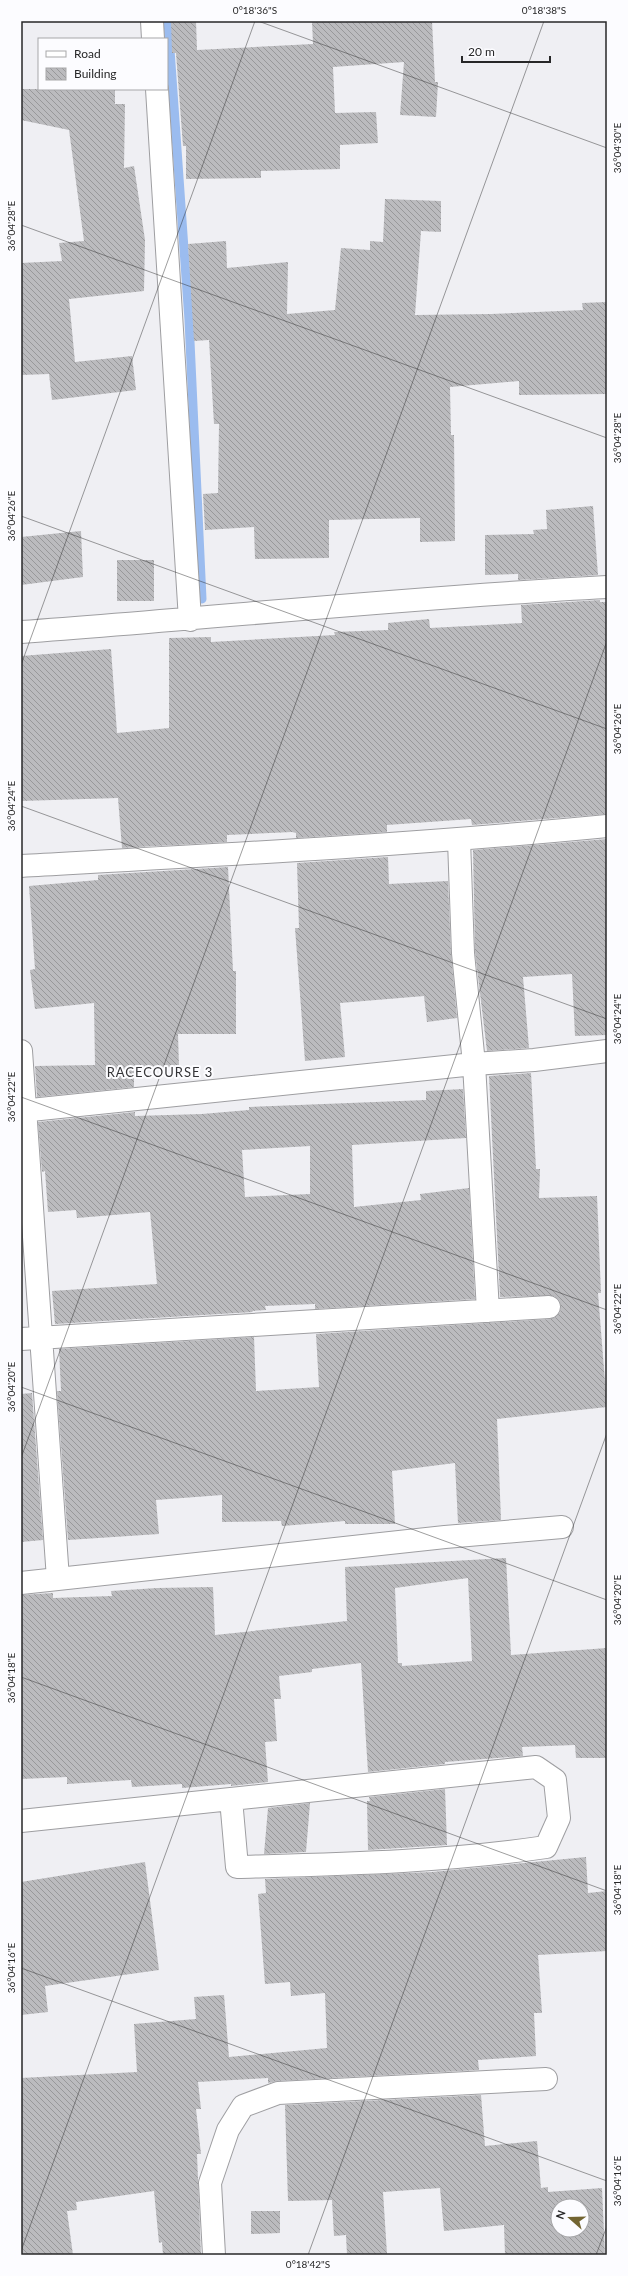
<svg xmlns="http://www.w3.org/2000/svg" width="628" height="2276" viewBox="0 0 628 2276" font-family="Lato,sans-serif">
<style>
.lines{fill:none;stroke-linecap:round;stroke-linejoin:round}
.stream{stroke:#9bbcef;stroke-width:9}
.building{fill:url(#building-back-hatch);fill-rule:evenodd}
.minor-casing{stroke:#9e9ea1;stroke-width:24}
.minor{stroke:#fff;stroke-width:22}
.ticks{fill:none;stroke:#272728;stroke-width:1;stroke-opacity:0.45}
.labels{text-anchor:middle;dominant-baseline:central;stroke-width:4;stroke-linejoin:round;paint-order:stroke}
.quarter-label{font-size:13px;letter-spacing:1px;fill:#343437;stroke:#fcfcff}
.neatline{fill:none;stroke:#272728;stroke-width:1.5}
.ticks-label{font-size:10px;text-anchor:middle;fill:#272728}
</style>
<defs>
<pattern id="building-back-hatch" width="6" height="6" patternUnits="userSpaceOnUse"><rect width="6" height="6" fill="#bbbbbe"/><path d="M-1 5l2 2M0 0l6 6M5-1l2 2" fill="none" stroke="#98989a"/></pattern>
</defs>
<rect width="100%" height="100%" fill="#efeff3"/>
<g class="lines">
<path class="stream" d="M168,21L189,320L202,599"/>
</g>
<path class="building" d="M171,21H196L197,50L313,44L312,21H432L435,82H438L436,117L400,115L404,62L333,67L335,113L376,112L378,143L340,145V169L261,171V178L186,179V146H183L176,53H172Z
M21,89H115V104H125L124,168L134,166L145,240L144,291L69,299L75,362L132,356L136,390L52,400L49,374L21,375V263L62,261L59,243L84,241L69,130L21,120Z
M385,199L441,201V232L421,231L415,315L491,314L583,310L582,303L607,302V394L519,395V381L450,387L451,435H454L455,541L420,542V518L329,520V558L255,559L254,527L205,530L203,494L218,493L219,424H214L209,340L194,341L188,244L226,241L227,268L288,262L287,314L335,310L341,248L370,250V241L383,242Z
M593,506L598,575L518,580V574L485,575V535L534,534L533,530L547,529L546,510Z
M81,531L83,577L21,585V537Z
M117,560H154V601H117Z
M600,600V602H607V814L472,825L471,819L387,825V832L296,838V833L292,832L227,835V842L122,848L118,798L21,801V656L111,649L117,733L169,728V638L211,637V642L335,635L334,632L388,630V623L429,619L430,628L522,623L521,605Z
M607,839V1035L575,1036L572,974L523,977L529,1048L487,1051L475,952L473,850Z
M388,857L389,884L448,881L451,953L457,1018L427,1022L424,996L340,1003L345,1057L305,1061L295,928H299L297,863Z
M228,867L233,971H236V1034H178L179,1067L134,1068V1087L37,1097L35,1066L95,1065L94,1003L35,1009L30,970L35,969L29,886L98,880V875Z
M531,1073L536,1169H540L539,1198L597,1196L601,1293H598L607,1407L497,1419L501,1520L458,1523L455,1463L392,1471L395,1524H345V1521L282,1526L281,1521L222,1522V1495L156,1500L159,1534L68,1540L57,1391H61L59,1349L254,1337L256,1391L319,1387L316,1334L550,1319L556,1317L560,1312L561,1306L559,1300L554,1296L500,1297L489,1076Z
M463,1089L466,1138L352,1145L354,1207L421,1200L420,1194L469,1188L475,1299L315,1309V1304L265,1306L266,1310L252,1311L253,1312L55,1324L52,1291L157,1284L150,1212L77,1218L76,1210L48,1212L45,1171L42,1172L38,1122L135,1112V1116L202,1114L249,1110V1107L426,1100V1091ZM310,1146V1194L245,1197L242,1150Z
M32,1393L43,1540L21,1542V1394Z
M506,1558L511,1655L607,1648V1758H576L575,1745L522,1747L523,1756L445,1762V1764L368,1772L361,1663L312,1669V1672L279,1676L281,1699H274L277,1741L265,1742L268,1782L231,1786V1784L182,1788V1784L132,1787L131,1780L67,1784V1777L21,1779V1595L53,1593V1598L112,1596L111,1591L157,1588L213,1587L215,1635L347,1621L345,1567ZM468,1578L472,1661L402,1666V1663H398L395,1588Z
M445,1789L447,1845L368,1850L367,1801H370L369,1797Z
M310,1803L306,1852L264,1854L268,1808Z
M586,1857L588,1893L607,1891V1951L538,1955L542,2013H534L536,2056L478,2060L479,2070L277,2081L268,2083V2078L198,2082L201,2109H196L201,2154H197L201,2255H163L162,2242L159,2243L154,2191L76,2202L77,2210L67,2211L73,2255H21V2078L137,2072L134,2024L196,2019L194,1997L224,1995L229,2057L327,2048L325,1993L291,1996L290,1982L265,1984L258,1894L266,1893L265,1879L432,1872Z
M145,1862L159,1970L45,1986L48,2012L21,2015V1882Z
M481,2095L485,2146L537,2141L541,2188L548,2187V2192L602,2188L605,2255H505L504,2225L444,2231L440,2188L383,2192L387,2254L347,2255L346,2235L334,2236L332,2200L288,2201L285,2105ZM558,2206H582V2230H558Z
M251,2211H280V2233L251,2234Z"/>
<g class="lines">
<g class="minor-casing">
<path id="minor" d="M152,21L153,39
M157,89L190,620
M21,632C216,618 411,597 607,587
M459,840L463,953L474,1064L488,1311
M21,866C217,855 412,845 607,826
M21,1051L58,1579
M21,1111L474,1064L534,1060L607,1051
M21,1339L549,1307
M21,1583L445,1537L562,1527
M21,1821L536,1767L555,1780L559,1818L546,1847C444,1862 341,1864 237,1867L231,1799
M214,2255L210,2183L228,2130L243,2106L278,2093L546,2079"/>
</g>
<use href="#minor" class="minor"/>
</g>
<path class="ticks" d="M258,21L607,148M21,225L607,438M21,516L607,729M21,665L255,21M21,806L607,1019M21,1097L607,1310M21,1387L607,1600M21,1458L544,21M21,1677L607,1891M21,1968L607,2181M21,2251L607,641M308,2255L607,1433M596,2255L607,2226"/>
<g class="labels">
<g class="quarter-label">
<text x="160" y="1072">RACECOURSE 3</text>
</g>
</g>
<rect width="628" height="2276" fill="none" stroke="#fcfcff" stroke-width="44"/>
<rect x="38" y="38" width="130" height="52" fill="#fcfcff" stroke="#a7a7a9"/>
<rect x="46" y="51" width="20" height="6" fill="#ffffff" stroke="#a7a7a9"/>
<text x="74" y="58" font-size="12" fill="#272728">Road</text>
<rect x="46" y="68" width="20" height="12" fill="url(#building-back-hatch)" stroke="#a7a7a9"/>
<text x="74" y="78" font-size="12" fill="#272728">Building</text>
<g transform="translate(570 2218) rotate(290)"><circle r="19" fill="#fcfcff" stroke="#a7a7a9"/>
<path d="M0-3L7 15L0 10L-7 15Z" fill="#726431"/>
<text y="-6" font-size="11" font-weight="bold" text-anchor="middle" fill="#272728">N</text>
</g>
<path d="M462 56v6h88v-6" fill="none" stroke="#272728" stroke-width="2"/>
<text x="468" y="56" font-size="12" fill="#272728" stroke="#fcfcff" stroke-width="3" paint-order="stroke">20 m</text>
<rect x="22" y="22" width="584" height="2232" class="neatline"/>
<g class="ticks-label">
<text x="255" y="14">0°18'36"S</text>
<text x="544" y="14">0°18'38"S</text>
<text transform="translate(617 148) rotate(-90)" y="4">36°04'30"E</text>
<text transform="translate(11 226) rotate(-90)" y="4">36°04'28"E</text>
<text transform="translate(617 438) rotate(-90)" y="4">36°04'28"E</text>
<text transform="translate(11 516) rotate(-90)" y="4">36°04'26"E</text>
<text transform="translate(617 729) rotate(-90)" y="4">36°04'26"E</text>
<text transform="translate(11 806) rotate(-90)" y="4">36°04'24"E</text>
<text transform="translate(617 1019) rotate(-90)" y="4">36°04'24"E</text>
<text transform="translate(11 1097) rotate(-90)" y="4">36°04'22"E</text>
<text transform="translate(617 1309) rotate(-90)" y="4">36°04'22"E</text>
<text transform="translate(11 1387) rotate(-90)" y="4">36°04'20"E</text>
<text transform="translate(617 1600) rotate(-90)" y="4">36°04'20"E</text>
<text transform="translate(11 1678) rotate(-90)" y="4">36°04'18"E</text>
<text transform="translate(617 1890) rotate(-90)" y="4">36°04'18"E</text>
<text transform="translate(11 1968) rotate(-90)" y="4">36°04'16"E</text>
<text transform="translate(617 2181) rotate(-90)" y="4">36°04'16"E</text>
<text x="308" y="2268">0°18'42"S</text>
</g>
</svg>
